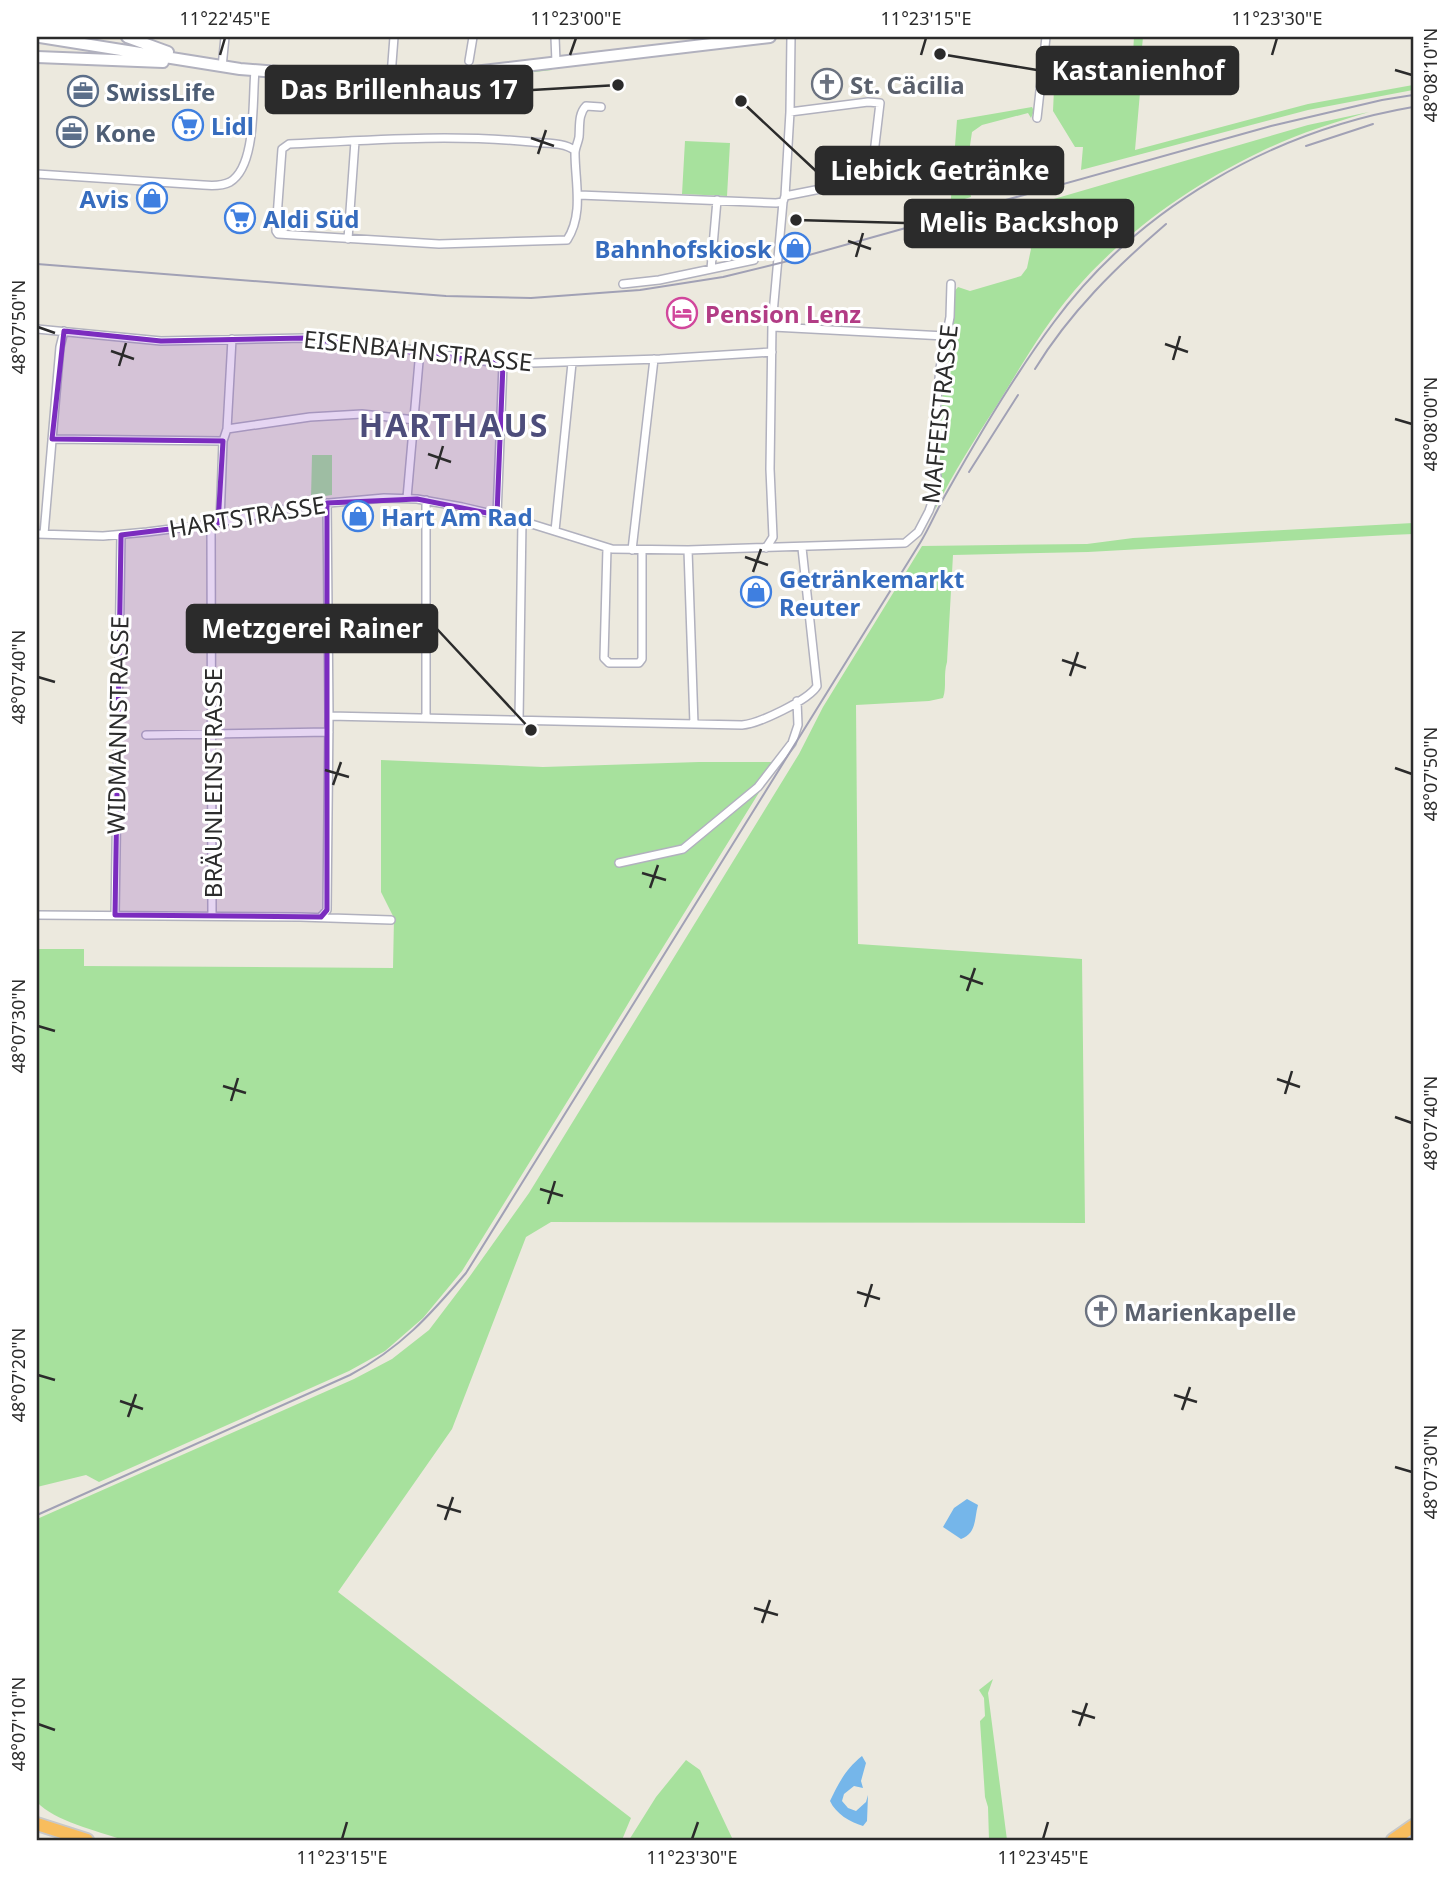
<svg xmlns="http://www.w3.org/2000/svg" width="1450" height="1877" viewBox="0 0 1450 1877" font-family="'Noto Sans',sans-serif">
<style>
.green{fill:#a7e19d}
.water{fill:#75b6ea}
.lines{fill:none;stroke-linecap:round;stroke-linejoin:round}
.minor-casing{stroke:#b1b1be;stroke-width:10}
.secondary-casing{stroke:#b1b1be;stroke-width:14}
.motorway-casing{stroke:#c8c8c8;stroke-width:16}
.minor{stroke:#fff;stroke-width:7}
.secondary{stroke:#fff;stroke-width:10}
.motorway{stroke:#f8bd5d;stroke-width:12}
.rail{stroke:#a1a1b5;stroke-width:2}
.marked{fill:#7b2cbf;fill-opacity:0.2;stroke:#7b2cbf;stroke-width:5;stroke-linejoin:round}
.ticks{fill:none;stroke:#2b2b2b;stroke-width:2.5}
.labels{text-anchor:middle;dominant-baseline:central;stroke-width:6;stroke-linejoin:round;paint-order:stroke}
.worship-label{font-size:24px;font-weight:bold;fill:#5b616d;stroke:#fff;text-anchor:start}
.service-label{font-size:24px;font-weight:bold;fill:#4e5e75;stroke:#fff;text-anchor:start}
.shop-label{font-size:24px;font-weight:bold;fill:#366cbe;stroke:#fff;text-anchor:start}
.hotel-label{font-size:24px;font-weight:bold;fill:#b23c85;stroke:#fff;text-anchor:start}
.street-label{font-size:24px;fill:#2b2b2b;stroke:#fff}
.district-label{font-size:32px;font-weight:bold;letter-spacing:2px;fill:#4d4d7b;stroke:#fff}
.leader{fill:none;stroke:#2b2b2b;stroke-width:2.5}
.callout-dot{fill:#2b2b2b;stroke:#fff;stroke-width:2.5}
.callout{fill:#2b2b2b;stroke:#2b2b2b;stroke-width:2.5}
.callout-label{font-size:26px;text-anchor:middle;font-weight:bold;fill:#fff}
.neatline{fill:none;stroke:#2b2b2b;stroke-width:2.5}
.ticks-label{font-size:18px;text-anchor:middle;fill:#2b2b2b}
</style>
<rect width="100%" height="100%" fill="#ece9de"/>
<path class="green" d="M1134,37H1143L1139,79L1068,87L1141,81L1135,150L1308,104L1413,85V90L1308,110L1081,170L1083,147H1075L1053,111L1054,89H1051L1049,83L1055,63L1067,73V80L1132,70Z
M550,68L552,70L467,80L394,83L399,80L472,76Z
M1032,107L1034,111L1031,118L1028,113L982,125L972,132L967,166L971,173H967L965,190L970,191L971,197L955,202V206L950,210L957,120Z
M1369,112C1332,123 1294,135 1260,152C1191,185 1124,233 1074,291C1044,326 1021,366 997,405C975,439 953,473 935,510L941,477L939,450L944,370L948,367L949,359L945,357L952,333L953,293L958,287L970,291L1021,276L1027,268L1031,249L1024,232L1014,227V223L997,222L995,216L1308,125Z
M685,141L730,143L727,196L682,194Z
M312,455H332V495L311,498Z
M1413,523V534L1390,535L1088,552L953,555L947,662C943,675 947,686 943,698L929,701L856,705L858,944L1082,959L1085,1223L551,1222L526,1237L452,1429L338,1592L631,1818L622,1840H123C98,1831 54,1821 37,1802V1519L354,1379L392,1359L429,1330L470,1276L529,1193L799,754L823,707L922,546L1087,544L1133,538Z
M381,760L543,767L699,762H778L462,1271L423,1318L385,1351L349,1371L99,1482L86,1475L37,1487V949H84V966L393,968L394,918L381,892Z
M993,1679L988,1693L1007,1840H989L988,1807L985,1797L980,1721L985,1716L984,1698L979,1690Z
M686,1760L700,1770L733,1840H629L656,1797Z"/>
<path class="water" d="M967,1499L978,1505C974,1519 977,1533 961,1539L943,1527L954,1508Z
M862,1756L866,1763L861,1781L863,1788L854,1786L844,1794L842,1801L848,1808L856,1811L866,1802L868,1795L867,1821L863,1826C850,1822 836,1814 830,1801C839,1782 846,1769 862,1756Z"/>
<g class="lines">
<g class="minor-casing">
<path id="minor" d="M555,37L556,62
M469,61L473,37
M222,67L225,37
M391,76L394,37
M1037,118L1046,37
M574,150C563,142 546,144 532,142C452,134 370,140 289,144L282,149L276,231L278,234L439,244L567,240C584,214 575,182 575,153C575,148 578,143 579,137C580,126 578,114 586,106L601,107
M37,174L203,185C213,186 222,186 230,182C257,166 252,99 255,71
M579,195L776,203L783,202
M785,196L871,179L880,103L868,102L790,112
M348,239L355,141
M711,269L717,200
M623,284L659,280L754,260
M773,327L945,336
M37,329L161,341L305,338L382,345L503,364L660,359L772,352
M227,429L310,417L362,414L415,420
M52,439L223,441
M407,498L420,350
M497,515L503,364
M220,522L223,441L227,429L232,339
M211,524L212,916
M555,531L572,363
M37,534L103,536L147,532L211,524L307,505L384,498L417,499L462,507L522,521L612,549L688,550L905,543L918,532L929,511L935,494L937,477L934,453L937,401L940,368L950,317L951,284
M44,534L60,347L64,331
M607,548L604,658L609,663H639L642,659V551
M766,548L773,537L770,469L772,325L783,202L785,196L790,112L791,37
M632,550L654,359
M688,550L694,724
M329,716L742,725C758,724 809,700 817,686L802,548
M426,718V500
M519,720L522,521
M146,735L329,732
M619,863L683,849L758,787L792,743L798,725L797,701
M37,915L300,917L391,920
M115,915L121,535
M321,917L327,910L329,716L327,503"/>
</g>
<g class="secondary-casing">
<path id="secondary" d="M40,37L240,69L340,77L474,72L770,37
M127,37L168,52
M37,57L163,62"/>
</g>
<g class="motorway-casing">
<path id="motorway" d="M37,1824L87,1840
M1393,1840L1413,1826"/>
</g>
<use href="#minor" class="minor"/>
<use href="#secondary" class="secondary"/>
<use href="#motorway" class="motorway"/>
<path class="rail" d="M1306,146L1373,124
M37,264L446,296L531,298L640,290L723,277L784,262L1271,126L1382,100L1413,95
M1035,369C1070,312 1116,267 1166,224
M969,472L1018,395
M37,1515L350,1375C401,1348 430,1315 466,1273L920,543C930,527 937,509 947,492C979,435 1015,374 1054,322C1139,207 1273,131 1413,107"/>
</g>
<path class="marked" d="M64,331L161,341L305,338L503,364L497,515L417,499L327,503V910L321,917L115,915L121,535L218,523L223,441L52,439Z"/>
<path class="ticks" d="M220,55L225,38M570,55L576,38M921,55L926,38M1272,55L1277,38M1395,70L1412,75M531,138L554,146M538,154L546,130M848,241L871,249M856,257L863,233M38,327L55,333M1165,344L1188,352M111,351L134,359M1173,360L1180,336M119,366L126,343M1395,419L1412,424M428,454L451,462M436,469L443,446M745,557L768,565M753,572L761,549M1062,660L1086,668M1070,676L1078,652M38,677L55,682M1395,768L1412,774M325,770L349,777M333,785L341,762M642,873L666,880M650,888L658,865M960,976L983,984M967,991L975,968M38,1026L55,1031M1277,1079L1300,1087M223,1086L246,1093M1285,1094L1292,1071M231,1101L238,1078M1395,1117L1412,1123M540,1189L563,1196M548,1204L555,1181M857,1292L880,1299M865,1307L872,1284M38,1375L55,1380M1174,1395L1197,1402M120,1401L143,1409M1182,1410L1190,1387M128,1417L136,1394M1395,1467L1412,1472M437,1505L461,1512M445,1520L453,1497M754,1608L778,1615M762,1623L770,1600M1072,1711L1095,1718M38,1724L55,1730M1079,1726L1087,1703M342,1839L347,1822M692,1839L698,1822M1043,1839L1048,1822"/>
<defs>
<g id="church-ring" transform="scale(1.575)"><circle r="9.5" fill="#fff" stroke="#6b7280" stroke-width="1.5"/><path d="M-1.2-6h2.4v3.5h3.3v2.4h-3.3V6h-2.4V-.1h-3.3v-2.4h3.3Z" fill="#6b7280"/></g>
<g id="office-ring" transform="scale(1.575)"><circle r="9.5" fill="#fff" stroke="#5c6f8a" stroke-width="1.5"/><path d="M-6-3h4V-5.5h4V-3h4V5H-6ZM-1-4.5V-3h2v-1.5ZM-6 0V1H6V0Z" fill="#5c6f8a"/></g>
<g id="supermarket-ring" transform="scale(1.575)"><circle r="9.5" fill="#fff" stroke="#3f7fe0" stroke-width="1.5"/><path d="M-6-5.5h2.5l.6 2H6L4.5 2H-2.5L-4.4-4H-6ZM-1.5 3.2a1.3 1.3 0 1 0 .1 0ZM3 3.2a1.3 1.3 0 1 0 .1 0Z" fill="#3f7fe0"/></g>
<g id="shop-ring" transform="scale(1.575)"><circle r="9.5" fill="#fff" stroke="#3f7fe0" stroke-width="1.5"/><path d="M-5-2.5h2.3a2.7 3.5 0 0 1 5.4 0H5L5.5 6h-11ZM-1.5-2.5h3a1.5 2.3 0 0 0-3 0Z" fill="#3f7fe0"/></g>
<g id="hotel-ring" transform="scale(1.575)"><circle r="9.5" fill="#fff" stroke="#d1479c" stroke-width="1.5"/><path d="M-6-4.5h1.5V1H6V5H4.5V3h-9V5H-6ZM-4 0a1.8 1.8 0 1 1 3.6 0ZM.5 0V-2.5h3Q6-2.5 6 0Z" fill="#d1479c"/></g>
</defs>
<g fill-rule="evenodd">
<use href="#church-ring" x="827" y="84"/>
<use href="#office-ring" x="83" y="91"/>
<use href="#supermarket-ring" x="188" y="125"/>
<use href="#office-ring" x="72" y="132"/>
<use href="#shop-ring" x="152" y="198"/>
<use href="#supermarket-ring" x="240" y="218"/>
<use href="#shop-ring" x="795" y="248"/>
<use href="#hotel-ring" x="682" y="313"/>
<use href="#shop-ring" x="358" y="516"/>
<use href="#shop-ring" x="756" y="592"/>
<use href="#church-ring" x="1101" y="1311"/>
</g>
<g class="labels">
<g class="worship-label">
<text x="850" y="84">St. Cäcilia</text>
<text x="1124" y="1311">Marienkapelle</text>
</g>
<g class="service-label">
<text x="106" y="91">SwissLife</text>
<text x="95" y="132">Kone</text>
</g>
<g class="shop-label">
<text x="211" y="125">Lidl</text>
<text x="129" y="198" text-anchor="end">Avis</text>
<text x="263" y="218">Aldi Süd</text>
<text x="772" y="248" text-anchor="end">Bahnhofskiosk</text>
<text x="381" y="516">Hart Am Rad</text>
<text x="779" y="578">Getränkemarkt<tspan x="779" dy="28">Reuter</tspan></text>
</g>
<g class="hotel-label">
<text x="705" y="313">Pension Lenz</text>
</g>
<g class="street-label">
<text transform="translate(418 350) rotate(6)">EISENBAHNSTRASSE</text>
<text transform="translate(939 414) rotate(-84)">MAFFEISTRASSE</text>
<text transform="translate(247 516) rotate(-9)">HARTSTRASSE</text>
<text transform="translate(117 725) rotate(-89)">WIDMANNSTRASSE</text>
<text transform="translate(212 783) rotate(-90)">BRÄUNLEINSTRASSE</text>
</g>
<g class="district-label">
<text x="454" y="424">HARTHAUS</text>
</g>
</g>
<path class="leader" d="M940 54L1037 70M618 85L532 90M741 101L816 171M796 220L905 223M531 730L437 629"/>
<g class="callout-dot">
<circle cx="940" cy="54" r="7"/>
<circle cx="618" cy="85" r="7"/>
<circle cx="741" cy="101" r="7"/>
<circle cx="796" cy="220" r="7"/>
<circle cx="531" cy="730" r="7"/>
</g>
<g class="callout">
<rect x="1037" y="47" width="201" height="47" rx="7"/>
<rect x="266" y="66" width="266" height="47" rx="7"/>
<rect x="816" y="147" width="247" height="47" rx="7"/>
<rect x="905" y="200" width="228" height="47" rx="7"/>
<rect x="187" y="605" width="250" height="47" rx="7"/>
</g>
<g class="callout-label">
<text x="1138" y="80">Kastanienhof</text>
<text x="399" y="99">Das Brillenhaus 17</text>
<text x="940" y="180">Liebick Getränke</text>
<text x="1019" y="232">Melis Backshop</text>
<text x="312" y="638">Metzgerei Rainer</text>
</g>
<rect width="1450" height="1877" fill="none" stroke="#ffffff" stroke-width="77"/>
<rect x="38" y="38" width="1374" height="1801" class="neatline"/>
<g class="ticks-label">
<text x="225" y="25">11°22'45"E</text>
<text x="576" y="25">11°23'00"E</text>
<text x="926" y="25">11°23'15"E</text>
<text x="1277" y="25">11°23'30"E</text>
<text transform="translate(1431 75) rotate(-90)" y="6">48°08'10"N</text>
<text transform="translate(19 327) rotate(-90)" y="6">48°07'50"N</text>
<text transform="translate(1431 424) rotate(-90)" y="6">48°08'00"N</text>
<text transform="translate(19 677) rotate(-90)" y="6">48°07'40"N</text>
<text transform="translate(1431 774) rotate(-90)" y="6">48°07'50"N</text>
<text transform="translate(19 1026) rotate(-90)" y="6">48°07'30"N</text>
<text transform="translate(1431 1123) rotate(-90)" y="6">48°07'40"N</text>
<text transform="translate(19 1375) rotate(-90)" y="6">48°07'20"N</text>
<text transform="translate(1431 1472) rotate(-90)" y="6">48°07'30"N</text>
<text transform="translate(19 1724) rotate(-90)" y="6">48°07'10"N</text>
<text x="342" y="1864">11°23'15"E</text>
<text x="692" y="1864">11°23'30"E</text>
<text x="1043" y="1864">11°23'45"E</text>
</g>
</svg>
